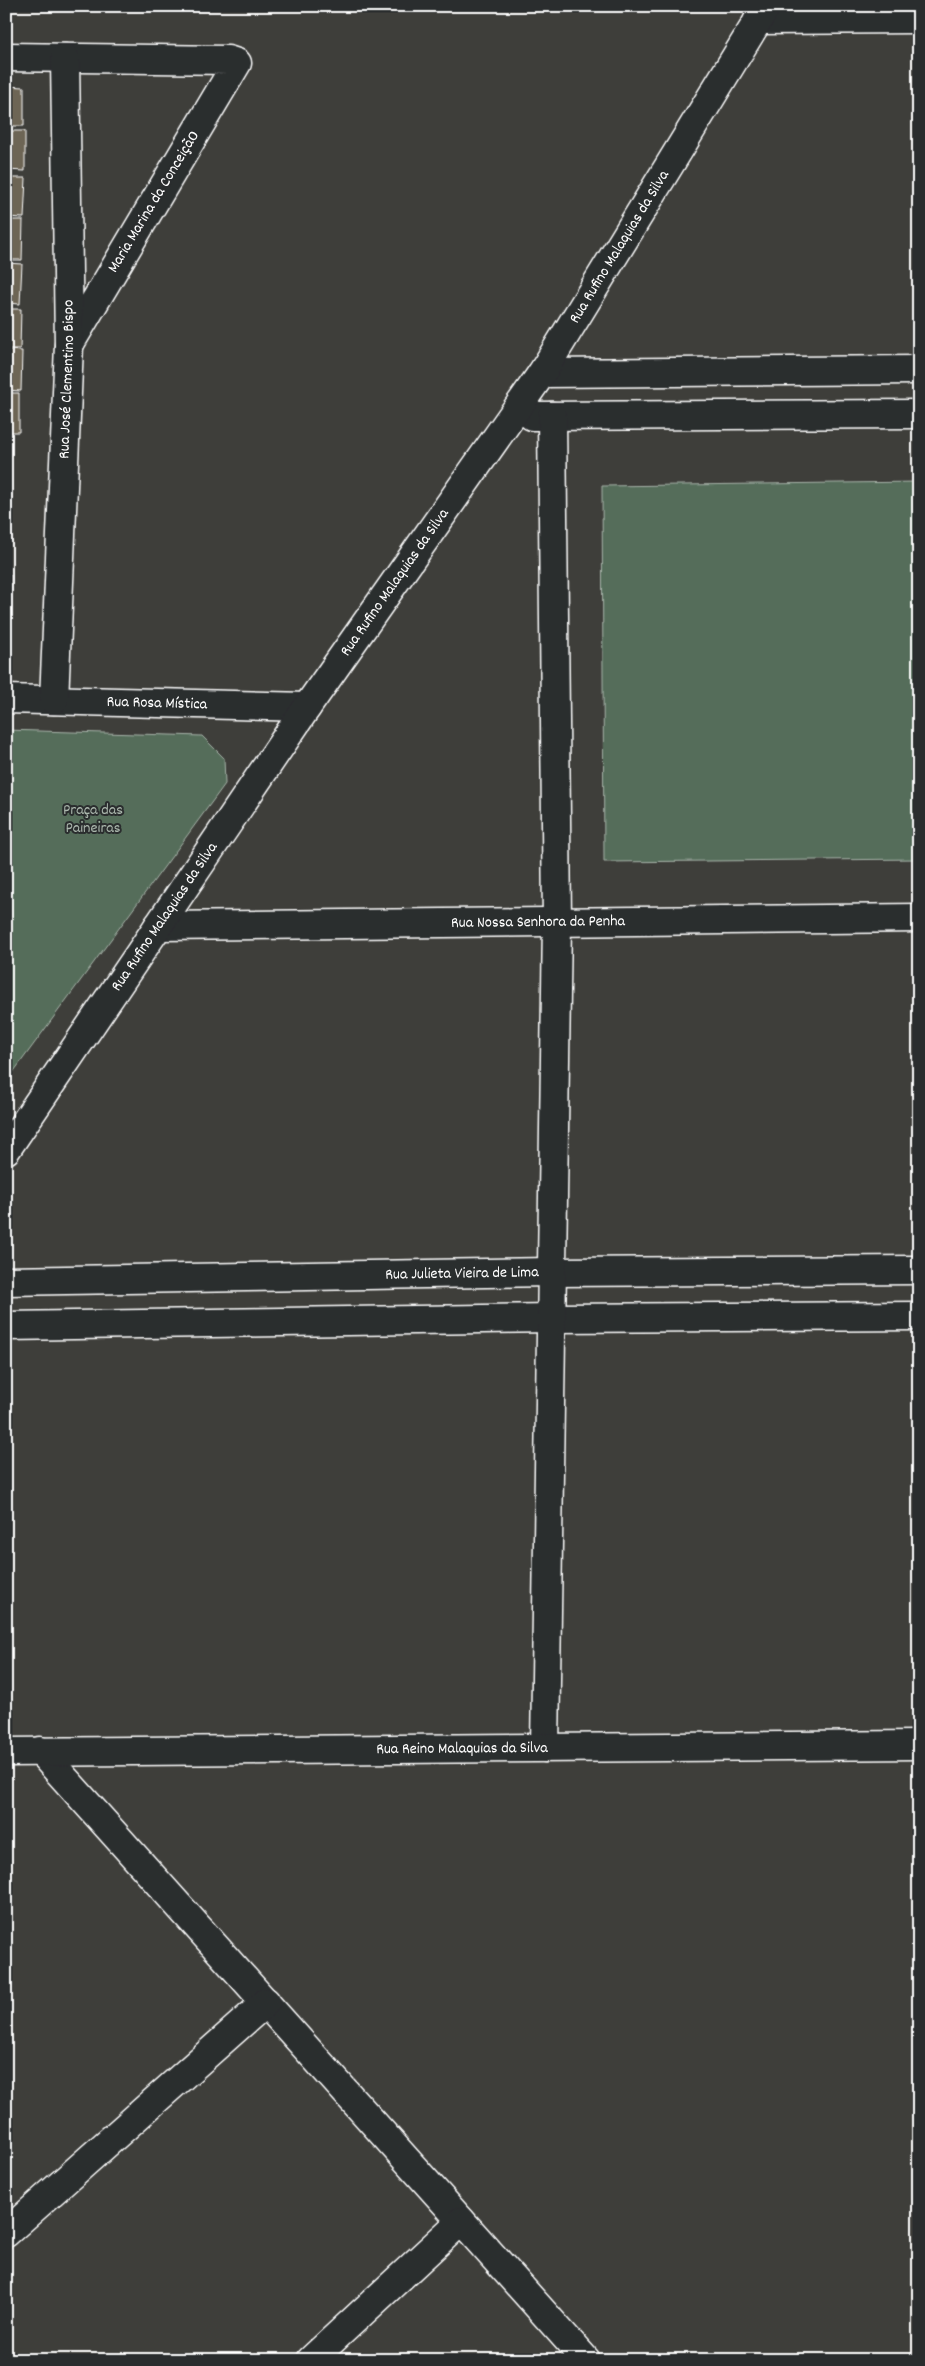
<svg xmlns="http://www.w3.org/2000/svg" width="925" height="2366" viewBox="0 0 925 2366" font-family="Dekko,sans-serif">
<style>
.green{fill:#546d5a;stroke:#aab6ac}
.building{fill:#6d6555;stroke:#fff}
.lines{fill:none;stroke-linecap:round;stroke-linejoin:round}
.minor-casing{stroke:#fff;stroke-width:31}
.minor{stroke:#2a2d2e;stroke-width:28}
.labels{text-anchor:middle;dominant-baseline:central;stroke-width:4;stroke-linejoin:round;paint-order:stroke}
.street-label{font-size:16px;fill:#fff;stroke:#2a2d2e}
.park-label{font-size:16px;fill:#aab6ac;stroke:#2a2d2e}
</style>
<rect width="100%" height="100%" fill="#3e3e3a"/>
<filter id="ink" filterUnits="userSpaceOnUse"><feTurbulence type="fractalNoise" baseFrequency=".02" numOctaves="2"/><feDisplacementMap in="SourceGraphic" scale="10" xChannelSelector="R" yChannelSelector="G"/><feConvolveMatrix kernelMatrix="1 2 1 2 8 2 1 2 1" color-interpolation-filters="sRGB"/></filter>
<g filter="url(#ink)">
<path class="green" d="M919,482V859L604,862L602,486Z
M6,730L202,736L224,758L225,784L6,1082Z"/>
<path class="building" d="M6,86L24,87V126H6Z
M6,131H25V171L6,170Z
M6,178H26L24,218L6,217Z
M6,220H23L22,260H6Z
M6,263L22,264L20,304L6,303Z
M6,309H21L20,349H6Z
M6,350L22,351L21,391L6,390Z
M6,393H19V432H6Z
M6,443H10L9,483H6Z
M6,486H9L8,525H6Z
M6,575H11L9,614H6Z"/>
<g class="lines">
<g class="minor-casing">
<g id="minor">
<path d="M758,20L919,19"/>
<path d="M6,57L228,60L237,63L69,345"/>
<path d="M542,373L919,370"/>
<path d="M532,416L919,414"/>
<path id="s1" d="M6,699L307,707"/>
<path id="s2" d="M54,700L69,345L65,58"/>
<path id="s3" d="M158,926L919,918"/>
<path id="s4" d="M6,1150L307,707L542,373L767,6"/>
<path id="s5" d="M6,1281L552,1272L919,1270"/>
<path d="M6,1326L551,1318L919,1316"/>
<path d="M545,1748L557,922L552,416"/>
<path d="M40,1751L586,2360"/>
<path id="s6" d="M6,1752L919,1745"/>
<path d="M6,2233L266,2002"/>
<path d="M311,2360L461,2221"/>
</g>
</g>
<use href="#minor" class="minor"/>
</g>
</g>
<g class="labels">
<g class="street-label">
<text transform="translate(154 202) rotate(-59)">Maria Marina da Conceiçãо</text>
<text stroke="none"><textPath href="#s4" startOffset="1092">Rua Rufino Malaquias da Silva</textPath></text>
<text stroke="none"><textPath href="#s2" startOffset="321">Rua José Clementino Bispo</textPath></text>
<text stroke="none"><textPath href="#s4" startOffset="688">Rua Rufino Malaquias da Silva</textPath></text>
<text stroke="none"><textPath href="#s1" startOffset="151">Rua Rosa Mística</textPath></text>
<text stroke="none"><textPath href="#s4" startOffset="282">Rua Rufino Malaquias da Silva</textPath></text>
<text stroke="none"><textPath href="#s3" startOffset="380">Rua Nossa Senhora da Penha</textPath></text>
<text stroke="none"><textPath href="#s5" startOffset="456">Rua Julieta Vieira de Lima</textPath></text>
<text stroke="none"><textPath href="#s6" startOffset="456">Rua Reino Malaquias da Silva</textPath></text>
</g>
<g class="park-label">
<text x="93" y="810">Praça das<tspan x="93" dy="18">Paineiras</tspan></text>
</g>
</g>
<rect width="925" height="2366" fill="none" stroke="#2a2d2e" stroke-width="25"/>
<rect x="12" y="12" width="900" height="2341" fill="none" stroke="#fff" stroke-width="2" filter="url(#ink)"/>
</svg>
